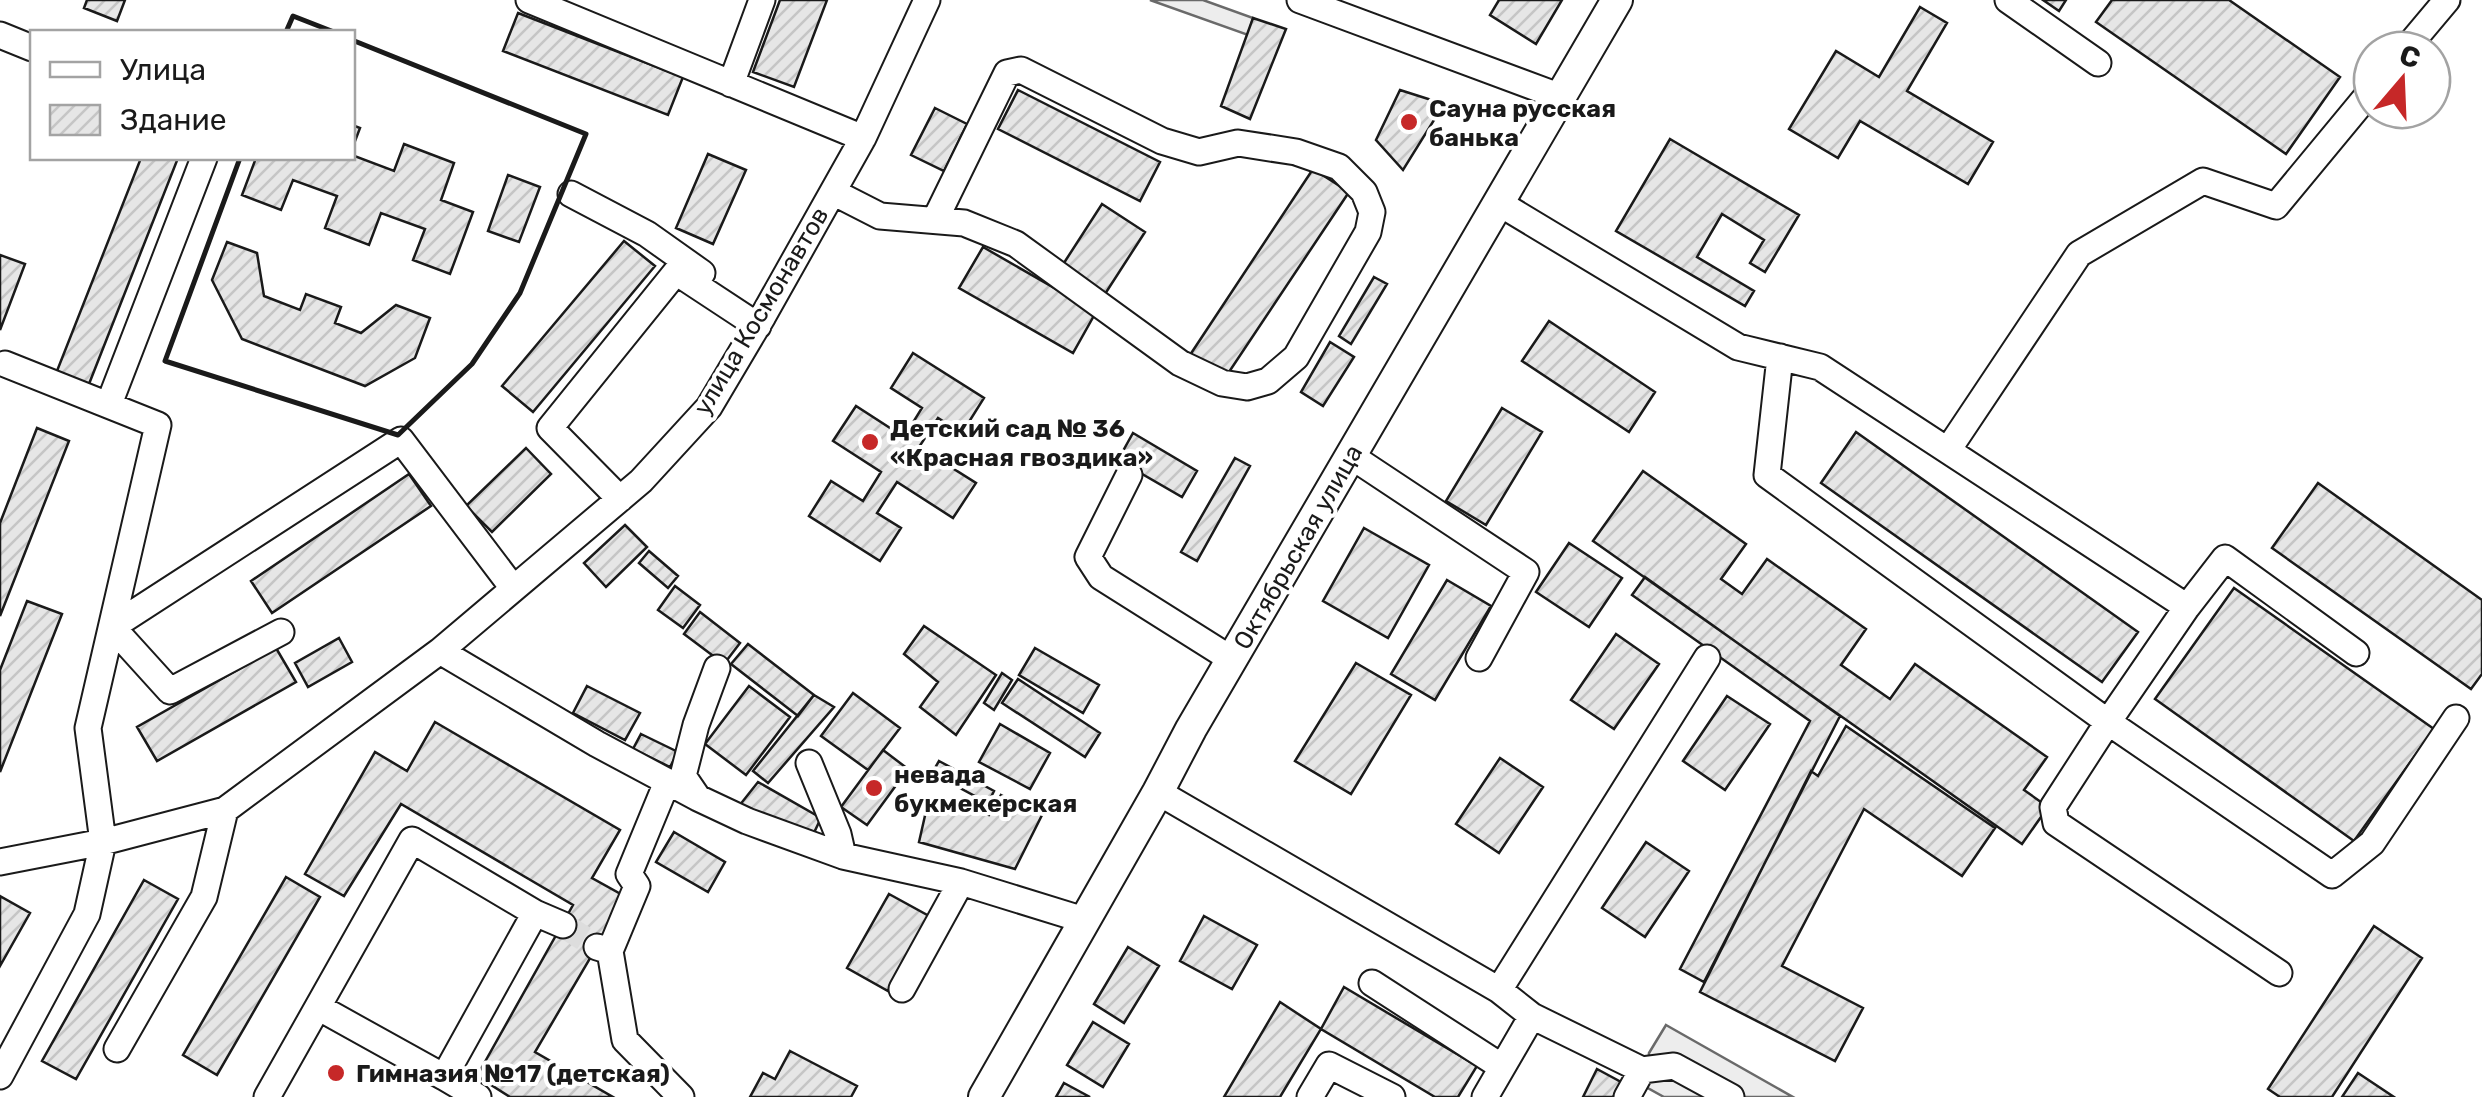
<svg xmlns="http://www.w3.org/2000/svg" width="2482" height="1097" viewBox="0 0 2482 1097" font-family="Rubik,sans-serif">
<style>
.pitch{fill:#ededed;stroke:#6a6a6a;stroke-width:2.5}
.building{fill:url(#building-hatch);stroke:#1a1a1a;stroke-width:2.5}
.lines{fill:none;stroke-linecap:round;stroke-linejoin:round}
.minor-tunnel{stroke:#ddd;stroke-width:25;stroke-dasharray:25 12;stroke-linecap:butt}
.minor-casing{stroke:#1a1a1a;stroke-width:29}
.major-casing{stroke:#1a1a1a;stroke-width:34}
.minor{stroke:#fff;stroke-width:25}
.major{stroke:#fff;stroke-width:30}
.wall{stroke:#1a1a1a;stroke-width:5}
.poi-dot{fill:#c62828;stroke:#fff;stroke-width:4}
.labels{text-anchor:middle;dominant-baseline:central;stroke-width:8;stroke-linejoin:round;paint-order:stroke}
.poi-label{font-size:25px;font-weight:bold;fill:#1a1a1a;stroke:#fff;text-anchor:start}
.street-label{font-size:25px;fill:#1a1a1a;stroke:#fff}
</style>
<defs>
<pattern id="building-hatch" width="6" height="6" patternUnits="userSpaceOnUse" patternTransform="scale(2.5)"><rect width="6" height="6" fill="#e6e6e6"/><path d="M-1 1l2-2M0 6l6-6M5 7l2-2" fill="none" stroke="#c5c5c5"/></pattern>
</defs>
<rect width="100%" height="100%" fill="#fff"/>
<path class="pitch" d="M1150,0H1203L1253,18L1248,35Z
M1666,1025L1793,1097H1664L1646,1087L1649,1053Z"/>
<path class="building" d="M87,0H125L117,21L84,8Z
M780,0H827L794,87L753,72Z
M1499,0H1562L1536,44L1490,15Z
M2043,0H2066L2059,11Z
M2112,0H2229L2340,77L2286,154L2096,22Z
M1920,7L1947,23L1907,91L1993,142L1968,184L1860,121L1838,158L1789,129L1836,51L1879,77Z
M518,13L683,77L668,115L503,51Z
M1253,18L1286,29L1250,119L1221,106Z
M1018,90L1160,162L1140,201L998,129Z
M1400,90L1444,104L1403,170L1376,140Z
M935,108L967,124L944,171L911,155Z
M352,125L360,128L352,149Z
M1670,139L1799,215L1765,272L1750,263L1764,240L1722,214L1697,257L1754,291L1745,306L1616,231Z
M404,144L454,163L441,200L473,212L450,274L413,260L425,229L381,213L369,245L325,228L337,196L293,180L281,210L242,195L256,158H352V155L394,171Z
M708,154L746,170L713,244L676,228Z
M141,158H178L87,389L55,376Z
M1313,169L1349,192L1225,378L1190,355Z
M508,175L540,187L519,242L488,231Z
M1102,204L1145,232L1105,294L1062,266Z
M624,241L655,266L533,412L502,386Z
M227,242L257,253L264,296L300,310L306,294L341,307L335,323L361,333L396,305L430,318L415,358L365,386L242,339L212,280Z
M983,247L1096,312L1073,353L959,288Z
M0,255L25,264L0,330Z
M1374,277L1387,284L1351,344L1339,336Z
M1549,321L1655,392L1629,432L1522,361Z
M1330,342L1354,357L1323,406L1301,392Z
M913,353L984,398L962,433L938,418L919,447L976,483L953,518L897,482L877,513L901,528L880,561L809,516L831,481L863,501L881,472L833,441L856,406L904,437L922,408L891,388Z
M1502,408L1542,432L1486,525L1446,501Z
M37,428L69,441L0,616V523Z
M1856,432L2138,632L2102,682L1821,483Z
M1133,433L1197,471L1182,497L1118,460Z
M526,448L551,474L492,532L466,506Z
M1235,458L1250,466L1197,561L1181,552Z
M1643,471L1746,544L1721,579L1742,594L1767,559L1866,629L1841,665L1890,699L1915,664L2047,757L2024,790L2048,807L2022,844L1593,541Z
M409,474L431,506L272,613L251,581Z
M2318,483L2482,600V674L2471,689L2272,548Z
M625,525L647,547L606,587L584,563Z
M1364,528L1429,565L1388,638L1323,601Z
M1569,543L1622,578L1589,627L1536,592Z
M649,551L678,576L668,588L639,563Z
M1645,577L1840,716L1704,982L1680,969L1810,721L1632,595Z
M1447,580L1491,606L1435,700L1391,674Z
M675,586L700,605L683,628L658,610Z
M2234,588L2434,729L2354,841L2155,699Z
M27,601L62,614L0,772V670Z
M700,612L740,643L724,664L684,634Z
M924,626L996,675L956,735L920,707L938,682L904,654Z
M1616,634L1659,664L1614,729L1571,700Z
M339,638L352,662L308,687L295,663Z
M748,644L814,695L798,716L731,664Z
M276,648L296,682L157,761L137,727Z
M1035,648L1099,685L1083,713L1019,675Z
M1356,663L1411,695L1351,794L1295,761Z
M1002,673L1012,680L994,710L984,703Z
M1018,679L1100,733L1085,757L1002,703Z
M587,686L640,713L625,740L573,713Z
M749,686L790,717L746,775L705,744Z
M853,693L900,728L868,770L821,736Z
M814,695L834,707L768,783L753,771Z
M1727,696L1770,724L1725,790L1683,761Z
M435,722L620,830L592,878L626,897L535,1052L613,1097H510L477,1076L573,905L401,804L344,896L305,874L375,752L407,771Z
M1000,724L1050,753L1030,789L979,762Z
M1846,726L1995,828L1962,876L1864,809L1782,966L1863,1008L1835,1061L1700,992L1811,771L1818,776Z
M641,734L678,752L670,767L633,749Z
M883,750L908,769L867,825L841,807Z
M1500,758L1543,787L1499,853L1456,824Z
M939,761L994,791L988,803L932,773Z
M758,782L821,818L810,841L739,806Z
M1001,795L1042,815L1015,869L919,842L929,798L989,815Z
M674,832L725,862L708,892L656,862Z
M1646,842L1689,871L1645,937L1602,908Z
M286,877L320,897L217,1075L183,1055Z
M144,880L178,899L76,1079L42,1061Z
M889,894L929,916L888,991L847,968Z
M0,896L30,913L0,966Z
M1204,916L1257,945L1232,989L1180,961Z
M2374,926L2422,958L2332,1097H2280L2268,1089Z
M1128,947L1159,966L1124,1023L1094,1004Z
M1344,987L1477,1066L1458,1097H1435L1321,1029Z
M1280,1002L1321,1029L1280,1097H1224Z
M1093,1022L1129,1044L1103,1087L1067,1065Z
M790,1051L857,1086L851,1097H750L763,1073L775,1079Z
M1597,1069L1621,1082L1613,1097H1583Z
M2358,1073L2394,1097H2342Z
M1064,1083L1090,1097H1056Z"/>
<g class="lines">
<path class="minor-tunnel" d="M563,925L597,947"/>
<g class="minor-casing">
<path id="minor" d="M529,0L863,138
M1300,0L1561,97
M2008,0L2098,63
M0,35L32,48
M2405,50L2447,0
M731,84L762,0
M833,192L880,216L964,223L1016,244L1180,363L1222,383L1247,387L1268,381L1296,357L1368,232L1372,212L1364,192L1339,167L1296,152L1238,143L1199,152L1162,141L1021,70L1007,73L935,220
M571,194L647,234L702,273
M1499,203L1738,347L1820,367L2187,607L2225,558L2356,653
M1780,357L1767,475L2108,722L2187,607
M109,404L204,158
M1948,450L2079,254L2203,181L2276,206L2372,90
M1351,456L1526,572L1479,658
M1129,475L1088,557L1101,577L1220,652
M620,499L550,428L676,272L758,326
M281,632L170,691L112,627L401,440L513,588
M440,651L641,481L709,407L763,316L863,138L927,0
M809,763L838,834L843,856
M1158,792L1499,990L1532,1016L1642,1070L1674,1066L1731,1097
M698,798L683,776L696,725L717,668
M0,862L103,842L225,810L440,651L597,744L698,798L747,821L843,856L961,882L1084,920
M597,947L610,951L637,886L629,874L667,782
M610,951L625,1040L681,1097
M2279,973L2056,823L2053,807L2108,722L2332,875L2372,843L2456,718
M1372,983L1502,1067
M902,989L961,882
M1499,990L1707,658
M318,1007L444,1077
M117,1049L204,897L225,810
M0,1076L87,914L103,842L88,728L158,425L5,364
M267,1097L412,840L535,913L563,925
M478,1097L444,1077L535,913
M1310,1097L1329,1065L1392,1097
M1485,1097L1532,1016
M1627,1097L1642,1070"/>
</g>
<g class="major-casing">
<path id="major" d="M984,1097L1158,792L1191,729L1617,0"/>
</g>
<use href="#minor" class="minor"/>
<use href="#major" class="major"/>
<path class="wall" d="M286,32L293,16L334,32
M240,158L165,361L398,435L472,364L520,293L586,134L352,40"/>
</g>
<g class="poi-dot">
<circle cx="1409" cy="122" r="10"/>
<circle cx="870" cy="442" r="10"/>
<circle cx="874" cy="788" r="10"/>
<circle cx="336" cy="1073" r="10"/>
</g>
<g class="labels">
<g class="poi-label">
<text x="1429" y="108">Сауна русская<tspan x="1429" dy="29">банька</tspan></text>
<text x="890" y="428">Детский сад № 36<tspan x="890" dy="29">«Красная гвоздика»</tspan></text>
<text x="894" y="774">невада<tspan x="894" dy="29">букмекерская</tspan></text>
<text x="356" y="1073">Гимназия №17 (детская)</text>
</g>
<g class="street-label">
<text transform="translate(761 311) rotate(-59)">улица Космонавтов</text>
<text transform="translate(1298 547) rotate(-60)">Октябрьская улица</text>
</g>
</g>
<rect x="30" y="30" width="325" height="130" fill="#ffffff" stroke="#a3a3a3" stroke-width="2.5"/>
<rect x="50" y="62" width="50" height="15" fill="#ffffff" stroke="#a3a3a3" stroke-width="2.5"/>
<text x="120" y="80" font-size="30" fill="#1a1a1a">Улица</text>
<rect x="50" y="105" width="50" height="30" fill="url(#building-hatch)" stroke="#a3a3a3" stroke-width="2.5"/>
<text x="120" y="130" font-size="30" fill="#1a1a1a">Здание</text>
<g transform="translate(2402 80) rotate(19)"><circle r="48" fill="#ffffff" stroke="#a3a3a3" stroke-width="2.5"/>
<path d="M0-8L18 38L0 25L-18 38Z" fill="#c62828"/>
<text y="-15" font-size="28" font-weight="bold" text-anchor="middle" fill="#1a1a1a">С</text>
</g>
</svg>
